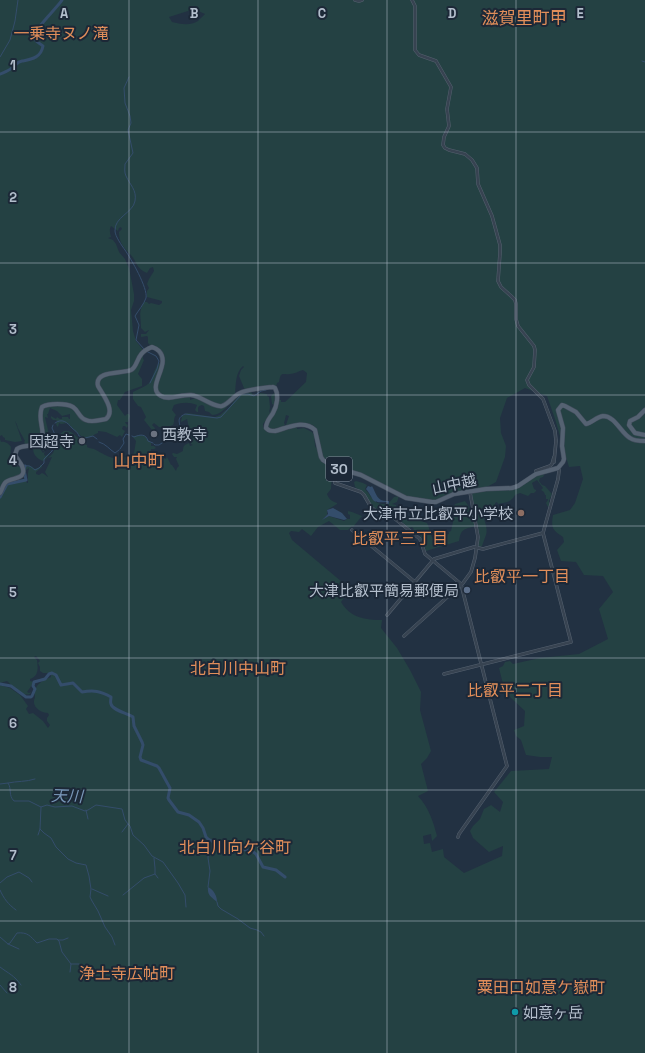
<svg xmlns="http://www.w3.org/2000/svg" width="645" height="1053" viewBox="0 0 645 1053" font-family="'Space Grotesk','Noto Sans JP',sans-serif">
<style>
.green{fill:#244143;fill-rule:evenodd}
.water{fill:#344d6b}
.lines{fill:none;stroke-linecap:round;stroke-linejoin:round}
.stream{stroke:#344d6b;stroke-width:1}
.river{stroke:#344d6b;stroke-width:3}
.tertiary-casing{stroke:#55616f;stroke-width:3.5}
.primary-casing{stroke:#404c5b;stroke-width:5}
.tertiary{stroke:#374351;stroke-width:2.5}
.primary{stroke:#556272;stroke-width:4}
.grid{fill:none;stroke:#b3becc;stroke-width:1;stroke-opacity:0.55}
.worship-dot{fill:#6b7280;stroke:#1c2837;stroke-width:1.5}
.education-dot{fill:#8d6e63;stroke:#1c2837;stroke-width:1.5}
.service-dot{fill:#5c6f8a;stroke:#1c2837;stroke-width:1.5}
.culture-dot{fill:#0f9aa8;stroke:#1c2837;stroke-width:1.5}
.labels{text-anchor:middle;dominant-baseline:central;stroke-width:4;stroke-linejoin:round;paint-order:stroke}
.shield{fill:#1c2837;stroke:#86919f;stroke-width:1}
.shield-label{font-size:14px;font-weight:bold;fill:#b3becc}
.poi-label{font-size:15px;fill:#b3becc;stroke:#1c2837;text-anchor:end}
.street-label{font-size:15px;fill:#b3becc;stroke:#1c2837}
.neighbourhood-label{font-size:16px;fill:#e18e5a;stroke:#1c2837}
.water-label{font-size:16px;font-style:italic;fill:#7896b7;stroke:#1c2837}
.quarter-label{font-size:17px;fill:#e18e5a;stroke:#1c2837}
.grid-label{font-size:13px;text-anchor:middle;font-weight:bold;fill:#b3becc;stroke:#1c2837;stroke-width:4;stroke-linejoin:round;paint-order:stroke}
</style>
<rect width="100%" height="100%" fill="#223142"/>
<path class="green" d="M0,0H645V1053H0V685L10,688L20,695L28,706L26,709L29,714L33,713L43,721L48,728L50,725L47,721V718L49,715L48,713C42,713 33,708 34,701C34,699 35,698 35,697C35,695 34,693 34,691C38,683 43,680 51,677V675L48,673H43L40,671V667L38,663L40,661L36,656L34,657L37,660C38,668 39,676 30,679V681L34,682L27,692L29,693L31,692L30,694C20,697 14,687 7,681L0,683V497H2V492L10,482H20L22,479H25L27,483H28V473L29,468L26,470L25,473L26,477V478L23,476L24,467L26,465L29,467V465L35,469L40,467V465H42V467L36,472V474L39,475L42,473L44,474L48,477L45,472L52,457L48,458L53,453L61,433L64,431C74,430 73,436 81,439V442L83,445L84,444L87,445V447C90,449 93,448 96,450C102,453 107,457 114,458L116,456L123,458L134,453L136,441L133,437L134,436L144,435L151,443V446H154L156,448L154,449H151V452L154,455L153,457C157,456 162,458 166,459L167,457L171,465H172L176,471L177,468L179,466L176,459L177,457H174L172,454L173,453L177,454L183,451C183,446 184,445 189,443L190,446L193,445L191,444V437L187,419L181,422L182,416L187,413L215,417L220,415L226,410H227C236,400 236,394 251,392C253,396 255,396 259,396L260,393L267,394V396L269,397L270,407L269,413L274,405L272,404L271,396L274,393L276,394L275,404L272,412L263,424V427L267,432L274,433L297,427V429L304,428L312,432L314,435L315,446L316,448L318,446L322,461L332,469L331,489L327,494C329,499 331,501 337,503V504L327,510V515L323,519L329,516L344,521L347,519H350V515L348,514V511L352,512L362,516L353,527L352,526L348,530H340L329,521L318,527L311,536L302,529L299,532L291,531L289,533L292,540L342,582L344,598L341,602C350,618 366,620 382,620L381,628L397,648L410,670L421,692L420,710L431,751L427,758L421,764L428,791L418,796C429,808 433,821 437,836L432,841L431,834L423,836L424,844L430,843L432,852L443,849L444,857L464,873L502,856L503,846L489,852L473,838L470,831L473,826L480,819L484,809L491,805L500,812L503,802L494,792L511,771L549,769L552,757H540L526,755L521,740L516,736L514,730L524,726L525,711L511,698L504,688L499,668L503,666L505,662L510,661L513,664L540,658L579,654L608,639L599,609L613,592L603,576L584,575L576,562L561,561L557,550L564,542L563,537C552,530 551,528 553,515L570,510L575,503L583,479L580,466L569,467L555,419L547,396L525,388L507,398L500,418L501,433L506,446L505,457L496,482L485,488L432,502L415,499L402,495L336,466L325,459L322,455L318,432L313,425L304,424L287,426L286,425L289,416L286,415L284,423L285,425L281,428L270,430L267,426L278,400H281V402H285L306,382L307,373L303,370C299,371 294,374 290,374C282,375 281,371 279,382L277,383L276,387L246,390L244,388L239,376L241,370L244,367L243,366C235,373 236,385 235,394L226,403L220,405L196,395L170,397L162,396L157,389L162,366C169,358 159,346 150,345L148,343V337L147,336L141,337V334H146L149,330L145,332L141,328C141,316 138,313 144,302H147L149,304L151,303L159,305L162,303V301L147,297V291L149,288L147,284L149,279L154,271L153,267L150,268L147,273C136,269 137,261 130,254C123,247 119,242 119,232L122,229L121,227L119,228L118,231L111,226C109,229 110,234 111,237L108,238L113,240L116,244L119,252L125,259L129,268L134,294V301L131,310L133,331L136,341L143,350L137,356L135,362L131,367L128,370L105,374L97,380L108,406L109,412L105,419L95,420L86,419L74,407L50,403L40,408L39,410L40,411L42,437L39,443L26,445L24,442L25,441C23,437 21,434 19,430C17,427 18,425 15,421L22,441L15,442L5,440V438L3,437L2,435L0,436ZM196,10L205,14C203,16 200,19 198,21C190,26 180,24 172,22L169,17L188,11Z
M143,355V359L144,360L138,374L142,379V386L125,392L120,400H118L117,405L125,416L127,414H129L130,416L128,422H125L126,424L128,425L127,428L125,426H123L122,429L125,431L122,437L120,435L117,437L106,432L98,431V433C94,434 92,437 88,438C81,440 73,427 67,423L61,424L59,423L58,427L57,426L56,424L57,421L56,420H53L51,418V416L56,419L57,417L60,419H62V417H68L69,419H70V414L62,416L57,411L50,408L48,414H47L48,418L45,417C46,424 49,429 48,436H44L41,412L43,408L47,405L67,406L74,409L82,420L105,421L111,414L98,381L104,376L129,371Z
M161,362L154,387C154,392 156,395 160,398L189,396L190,397V400L196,398L212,404L226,405L227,407C222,411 219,415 212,415L209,412L205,411L204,406L202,405L199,406L198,408V412H197L195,410L197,405C189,402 183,402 174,405L172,410L176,415C173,418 175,422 173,425L170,426L165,428L159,427L154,423L152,425L155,428L154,431L152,430L144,420L146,417L141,407L138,406L133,399V392C138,389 146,387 150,382C154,375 154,367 161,362Z
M0,439L1,442C5,441 9,444 11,447L10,462L16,466L21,467L22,469L20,475L6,481L0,492Z
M40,445L47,449L43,451L42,449L41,450L43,453L45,451L44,454L45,456L47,455L52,451L46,459L43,461C37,459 31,453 34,446Z
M539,474H544V475L543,477L540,478L539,481L542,485L545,486L552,494L549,501V506L548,507L546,503L548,500V499H546V495H545L544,492L541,490L543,488L537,480L532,483L534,489L536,490V491L534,493H531L528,496L520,493L515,495C511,503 505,502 498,504L497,502L495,503L496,509L494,510L493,509L484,519C489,533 486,534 482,546L479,547L478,545L480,537L472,495L473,492L477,491L506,489Z
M356,481L363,483L367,485L365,489C374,499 373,505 388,504L394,497L399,496L397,502L392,504L396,505V509L398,511L406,515L415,521L418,520L427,523C430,528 429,534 433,538L444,534L446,535L449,534V532L451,531L453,522V507L455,504L465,501C471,509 474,517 476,526C465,529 461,528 459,541L426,551L422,539L420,536L422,535V532H419L418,530L414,533L412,531L414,529L412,527L409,528L391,513L389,511L387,510L385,512L378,510L371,506L361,491L355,487L354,482Z"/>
<path class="water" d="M368,486L371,487L372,486C377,495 377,502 389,501V505L387,502C369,503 376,501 366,489Z
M333,508L342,513L347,519L344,520L329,516L322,520L328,514L327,510Z
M208,887C214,890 217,896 217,902C212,897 207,896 208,887Z"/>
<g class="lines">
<path class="stream" d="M0,57L10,40L15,21L18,0
M642,61L645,62
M129,77L124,88L125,103L130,116L131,123L128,130L133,153L125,164C125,168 124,172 126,176C130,185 137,190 135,201C133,213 114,217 115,231C115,236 122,246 125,250C131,259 148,288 146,298C144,304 138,311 135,316L139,325L136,340L144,349
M146,351L156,356L159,361L157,369L150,383
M55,423C62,418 67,422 72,428C75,431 77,431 79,436L85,438L93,436L97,439
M180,430C181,422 175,419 185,414L217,418L221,417L242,394H248L254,396L261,391L266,390
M132,436L134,437C141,434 146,434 148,441L153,443
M167,439L171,437L175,438L178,432
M99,442C106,444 109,449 115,453L119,450
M154,444L155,445H159L165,441
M120,449L124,443L123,439L126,434L129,435
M25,466C30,465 31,467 35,470L39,468L44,463V459L52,451L57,439L52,428L53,425
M8,783C17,781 26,782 35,779
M0,784L8,783C12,789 8,795 14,801H29L41,807L47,805L55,807L72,806L85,811L88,810L96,805L122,809L125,820L128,824L130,826L133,835L144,845L152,856L163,862L178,883L185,895L186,907
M86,810L88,819
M40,829L44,833L51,838L56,847L68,859L76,863L86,865L89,876L91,889L90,897L92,901L98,911L105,927L112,937L115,945
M122,832L128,824
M38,835L40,829L41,807
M208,839L209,846L208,858L210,871L208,887
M155,874L158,878
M0,883L7,877L19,872L29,878L32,882
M92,889L108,896
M0,890C4,899 8,904 16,910
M123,895L144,878L155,874V868L154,858
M217,902L218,906L221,909L238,919L250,928L257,930L261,932L264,936
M0,937L8,944L19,949
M58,940H63L68,938
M8,944L10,943L17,933C28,932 30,936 37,943L49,939H57L59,941L62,952L71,964L70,972
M71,964H79
M0,967C9,974 14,975 21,985
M0,985L7,993"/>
<path class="river" d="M23,61C33,59 41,57 43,46C40,43 35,42 34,38C32,31 58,7 62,0
M0,74C5,72 9,71 13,67C17,64 17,62 22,61
M0,497L7,484L26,480L24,470L25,466
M0,684L11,686L26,697H31L32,696L35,689L33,686L34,682L45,679L49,674L52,673L56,675L61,685L73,683L82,692C94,690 100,691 111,697C111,700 110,702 111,704C113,711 128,713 133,717L134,726L142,742L143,745L140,757L141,760L157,766L159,768L170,788L168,798L169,800L178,812L189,815L199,822L203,828L206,837L208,839L217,844H230L238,849L247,850L252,851L256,854L263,867L276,870L285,877"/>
<g class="tertiary-casing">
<path id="tertiary" d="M355,0L359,1L362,0
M412,0L415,6V50L419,55L436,61L451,87L447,109L449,126L444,137L443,145L445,148L449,150L465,154L472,160L477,168L478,184L492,216L500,245V253L498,281L501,287L511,296L515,300L516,304V319L518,326L534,346L535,350L534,367L527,380L529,385L543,399L555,431L556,441L554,462
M334,467V472L335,483L361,492L364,495L371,507L376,511L389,514L420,539L425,554L461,584L507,766L459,834L458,837
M536,471L550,466L552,464L554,457
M352,530L415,582
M387,615L434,559L474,547L483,549L543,533
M404,636L463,583L471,572L475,558L478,537L470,492
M444,674L571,642L543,533L558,479L559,471V468"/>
</g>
<g class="primary-casing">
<path id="primary" d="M645,410L638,417L630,421L629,425L635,433L645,435
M0,493C2,490 3,484 6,482C12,477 28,480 22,466C20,462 17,459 15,455L17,449C24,443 39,449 42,439C45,429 37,419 42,407C49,403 66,403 73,407C79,411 79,418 86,420C92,423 99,420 106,419C116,411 103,395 98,386C94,370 122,374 131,370C139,366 135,353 152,347C155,348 157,349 159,351C172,365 145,387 161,396C169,401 181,394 191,395C201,396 214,408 222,406C229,404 233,396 240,393C248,389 263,388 273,387L275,388C279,395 277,406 273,413C270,418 266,421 266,428C269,431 271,431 275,431C287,428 304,419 315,430L321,457L323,460L334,467L361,475L406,498L432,502H436L454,494L486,489L512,488L518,486L536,474L558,468L563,462L564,459L562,446L563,428L558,410L562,405L565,406L576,412L586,424C592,423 596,417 603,416C615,416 621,433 630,438C634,441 640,441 645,441"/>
</g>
<use href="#tertiary" class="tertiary"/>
<use href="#primary" class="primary"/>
</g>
<path class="grid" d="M129,0V1053M258,0V1053M387,0V1053M516,0V1053M0,132H645M0,263H645M0,395H645M0,526H645M0,658H645M0,790H645M0,921H645"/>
<g class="worship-dot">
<circle cx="154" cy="434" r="4"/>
<circle cx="82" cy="441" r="4"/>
</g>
<circle class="education-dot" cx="521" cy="513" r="4"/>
<circle class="service-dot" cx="467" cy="590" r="4"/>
<circle class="culture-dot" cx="515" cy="1012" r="4"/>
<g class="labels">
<rect class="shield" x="326" y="457" width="26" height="24" rx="3"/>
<g class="shield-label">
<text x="339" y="469">30</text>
</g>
<g class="poi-label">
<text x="162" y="434" text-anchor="start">西教寺</text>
<text x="74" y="441">因超寺</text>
<text x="513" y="513">大津市立比叡平小学校</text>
<text x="459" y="590">大津比叡平簡易郵便局</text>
<text x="523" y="1012" text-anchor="start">如意ヶ岳</text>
</g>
<g class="street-label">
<text transform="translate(454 484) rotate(-12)">山中越</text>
</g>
<g class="neighbourhood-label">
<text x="61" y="33">一乗寺ヌノ滝</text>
<text x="400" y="538">比叡平三丁目</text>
<text x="522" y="576">比叡平一丁目</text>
<text x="238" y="668">北白川中山町</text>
<text x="515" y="690">比叡平二丁目</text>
<text x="235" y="847">北白川向ケ谷町</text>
<text x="127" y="973">浄土寺広帖町</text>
<text x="541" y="987">粟田口如意ケ嶽町</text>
</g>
<g class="water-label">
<text transform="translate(67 796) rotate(2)">天川</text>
</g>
<g class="quarter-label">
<text x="524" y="18">滋賀里町甲</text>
<text x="139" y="461">山中町</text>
</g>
</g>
<g class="grid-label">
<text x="64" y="18">A</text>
<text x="194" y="18">B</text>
<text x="322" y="18">C</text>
<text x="452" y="18">D</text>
<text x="580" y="18">E</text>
<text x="13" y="70">1</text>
<text x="13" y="202">2</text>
<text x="13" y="334">3</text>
<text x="13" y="465">4</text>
<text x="13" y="597">5</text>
<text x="13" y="728">6</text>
<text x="13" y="860">7</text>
<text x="13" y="992">8</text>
</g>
</svg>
